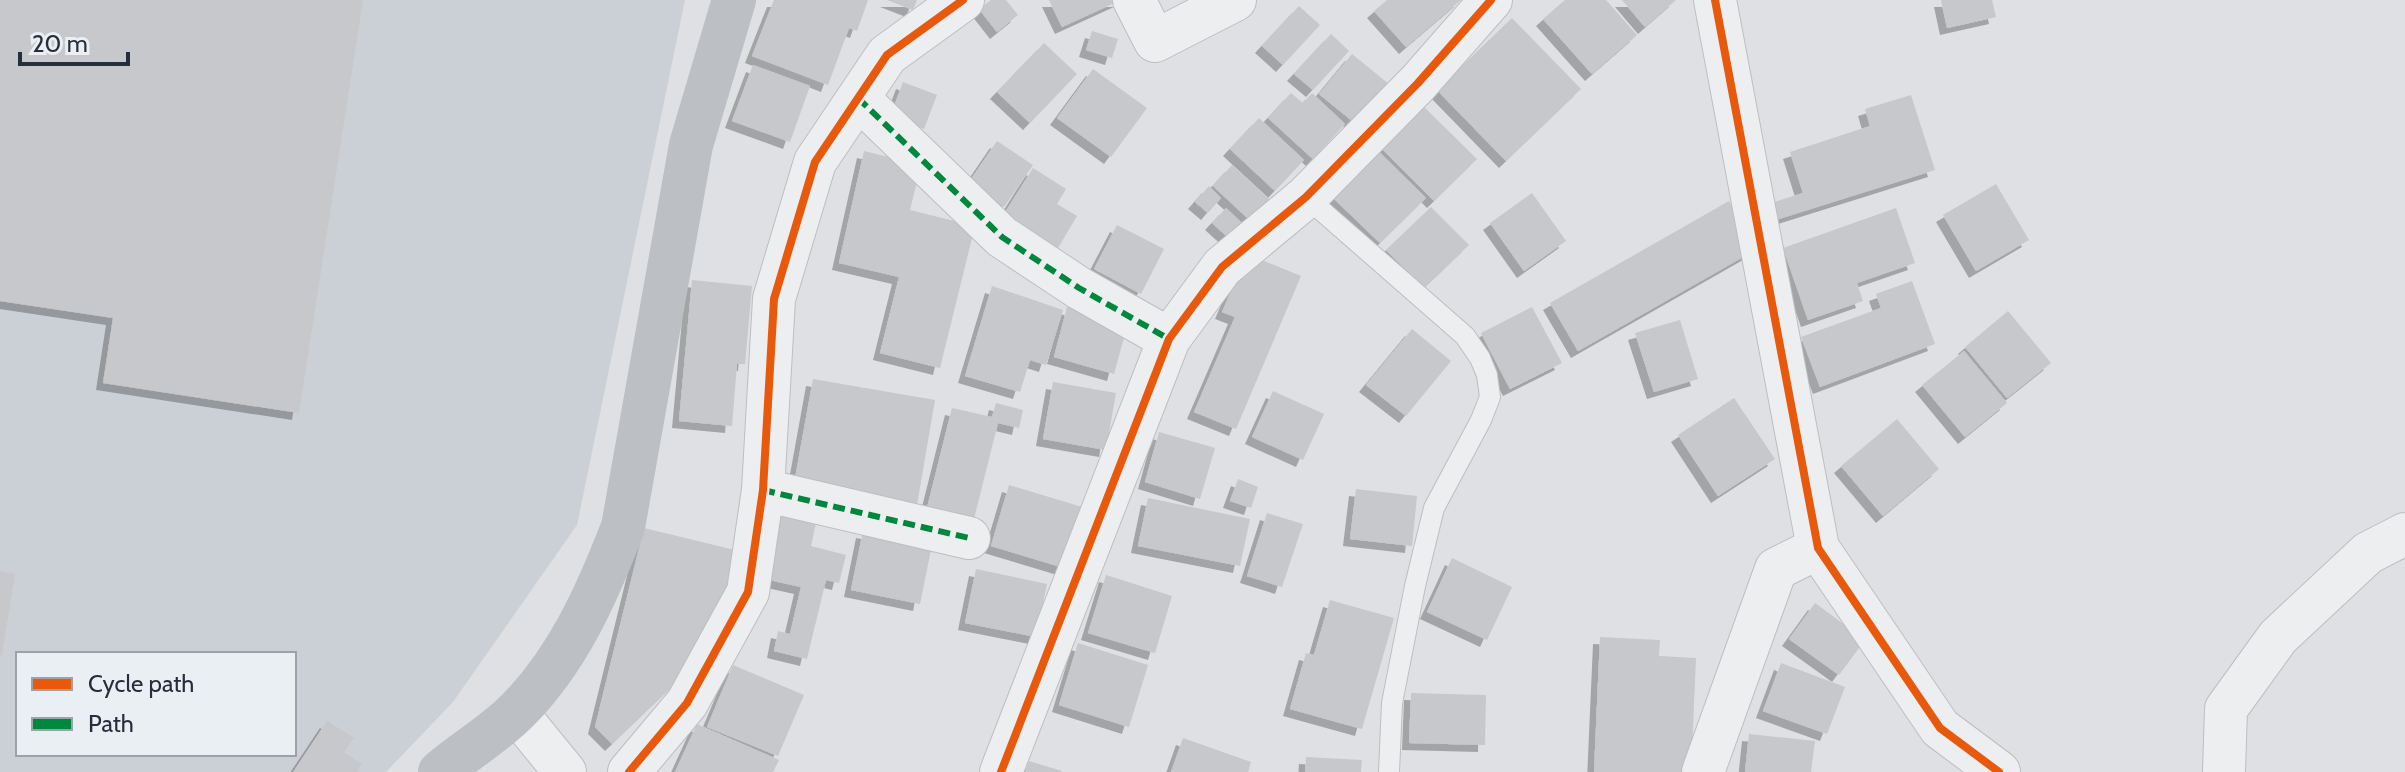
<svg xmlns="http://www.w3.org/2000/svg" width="2405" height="772" viewBox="0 0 2405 772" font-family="Cabin,sans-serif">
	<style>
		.built { fill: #cbd0d7; fill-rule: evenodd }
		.building { fill: #c6c8cb; filter: url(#shadow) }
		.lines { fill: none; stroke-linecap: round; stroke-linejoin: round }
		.lane-casing { stroke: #bcbec1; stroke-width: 22 }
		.street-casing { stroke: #bcbec1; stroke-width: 44 }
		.lane { stroke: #edeef0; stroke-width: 20 }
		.street { stroke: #edeef0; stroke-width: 42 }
		.secondary { stroke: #bcbfc3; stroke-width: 44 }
		.quiet { stroke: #00873e; stroke-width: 6; stroke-dasharray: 12 6; stroke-linecap: butt }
		.cycleway-casing { stroke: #eaeff4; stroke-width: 13 }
		.cycleway { stroke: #e8590c; stroke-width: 8 }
	</style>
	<defs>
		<filter id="shadow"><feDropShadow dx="-7" dy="7" stdDeviation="0" flood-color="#0004"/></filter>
	</defs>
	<rect width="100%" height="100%" fill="#dee0e3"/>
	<!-- built -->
	<path class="built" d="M0,0H685L577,525L453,702L386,772H0ZM18,654H294V754H18Z"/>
	<!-- building -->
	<path class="building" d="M0,0H363L299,413L103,383L113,318L0,301Z
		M774,0H868L857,31L849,28L828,85L752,56Z
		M887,0H917L913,10Z
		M991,0H1006L1018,15L997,32L979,9Z
		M1049,0H1121L1062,27Z
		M1387,0H1461L1406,47L1374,11Z
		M1565,0H1606L1637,35L1592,74L1543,19Z
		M1622,0H1676L1645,27Z
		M1941,0H1992L1996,17L1947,28Z
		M1299,6L1320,25L1283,65L1262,46Z
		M1512,18L1581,89L1506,161L1437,90Z
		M1092,31L1118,39L1112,58L1086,50Z
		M1331,34L1349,51L1313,90L1294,74Z
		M1044,43L1077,74L1030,123L997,92Z
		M1352,54L1395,89L1362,129L1319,94Z
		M753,65L810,86L790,142L732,121Z
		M1093,69L1147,108L1111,157L1057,118Z
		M903,82L937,95L924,129L890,117Z
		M1291,93L1303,103L1312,93L1345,124L1313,159L1268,118Z
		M1911,95L1935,170L1776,220L1771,203L1803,193L1790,152L1870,126L1865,109Z
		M1421,104L1477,159L1434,201L1379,146Z
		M1259,118L1304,160L1275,191L1230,149Z
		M997,141L1033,165L1004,207L969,182Z
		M1374,147L1426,198L1380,243L1328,193Z
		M864,151L921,165L910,210L975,226L940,368L880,353L899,277L839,263Z
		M1232,165L1278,207L1258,228L1213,186Z
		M1033,168L1066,189L1057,204L1077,216L1058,248L1004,214Z
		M1996,184L2029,240L1976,271L1943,215Z
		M1209,186L1221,198L1208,213L1195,202Z
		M1532,193L1566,241L1524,271L1490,223Z
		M1729,201L1757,249L1578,351L1550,303Z
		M1431,207L1469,245L1424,288L1386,250Z
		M1226,208L1246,227L1233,242L1212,223Z
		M1896,208L1915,263L1857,283L1863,301L1808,320L1783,248Z
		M1117,225L1164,249L1141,294L1094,269Z
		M1247,254L1301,276L1236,429L1194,412L1235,317L1222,312Z
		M692,280L752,286L745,364H737L732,426L679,421Z
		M1912,281L1935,344L1820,387L1801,337L1881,308L1876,294Z
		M992,286L1063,310L1046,365L1030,360L1020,392L965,376Z
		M1067,307L1128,323L1114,374L1054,357Z
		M1532,307L1562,363L1510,389L1481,333Z
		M2008,311L2051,363L2007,398L1965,347Z
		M1680,320L1698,379L1654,392L1635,333Z
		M1412,329L1451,361L1406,416L1366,385Z
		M1964,351L2007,403L1965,437L1922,385Z
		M813,379L935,400L917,505L794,484Z
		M1053,382L1116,393L1106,450L1043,439Z
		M1273,391L1324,414L1303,460L1252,437Z
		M1734,398L1775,459L1718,496L1678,435Z
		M996,403L1023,410L1019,428L998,423L971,531L924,520L952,408L992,417Z
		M1897,419L1939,469L1883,516L1841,466Z
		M1159,432L1215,448L1200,499L1145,482Z
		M1238,479L1258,487L1251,508L1230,501Z
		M1009,485L1092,510L1074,571L991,546Z
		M1356,489L1417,496L1412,546L1350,539Z
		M1148,498L1250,519L1240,566L1138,546Z
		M782,506L818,514L811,546L846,555L839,583L826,580L807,659L774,651L778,631L790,634L801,587L765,579Z
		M1267,513L1303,524L1282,587L1247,576Z
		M644,528L743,552L708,652L612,744L595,727Z
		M863,531L932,545L920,604L851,590Z
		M1452,558L1512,587L1487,640L1427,612Z
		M976,569L1047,584L1036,637L965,623Z
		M0,571L15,574L2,655H0Z
		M1106,575L1172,596L1155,653L1088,633Z
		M1330,600L1394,618L1362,729L1290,709L1306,653L1314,655Z
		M1815,603L1865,640L1839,675L1789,639Z
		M1600,637L1660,640L1659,656L1696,658L1691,772H1594Z
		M1078,643L1148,665L1129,727L1059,705Z
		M1781,663L1845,687L1827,734L1763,711Z
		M733,665L804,695L778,756L707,727Z
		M1411,693L1486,695L1485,745L1409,743Z
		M327,721L354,738L344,752L362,764L357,772H293Z
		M697,724L779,760L773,772H675Z
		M1749,734L1815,741L1811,772H1745Z
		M1183,738L1251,762L1248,772H1171Z
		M1306,757L1362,760L1361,772H1305Z
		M1029,761L1062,771L1061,772H1025Z"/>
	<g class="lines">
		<defs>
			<path id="lane" d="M1306,197L1465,336L1480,358L1487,375L1490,397L1481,420L1434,508L1415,586L1392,703L1389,772"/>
			<path id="street" d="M1134,0L1155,41L1235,0
				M1715,0L1818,548L1940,728L1999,772
				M858,98L1002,237L1079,288L1169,339
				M763,490L969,538
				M516,712L565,772
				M629,772L687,703L748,592L763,490L774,299L815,162L887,55L963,0
				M1001,772L1169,339L1222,267L1306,197L1418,83L1491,0
				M1703,772L1776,569L1818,548
				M2224,772L2226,709L2278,637L2368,553L2405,534"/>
		</defs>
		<!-- lane casing -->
		<use href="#lane" class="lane-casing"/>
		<!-- street casing -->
		<use href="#street" class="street-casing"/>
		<!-- lane -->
		<use href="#lane" class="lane"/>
		<!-- street -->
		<use href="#street" class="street"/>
		<!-- secondary -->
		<path class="secondary" d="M440,772C465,751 494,734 517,711C568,660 597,594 623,527L691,145L734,0"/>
		<!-- quiet -->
		<path class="quiet" d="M858,98L1002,237L1079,288L1169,339
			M763,490L969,538"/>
		<defs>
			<path id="cycleway" d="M1715,0L1818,548L1940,728L1999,772
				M629,772L687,703L748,592L763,490L774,299L815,162L887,55L963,0
				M1001,772L1169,339L1222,267L1306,197L1418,83L1491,0"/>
		</defs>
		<!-- cycleway casing -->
		<use href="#cycleway" class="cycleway-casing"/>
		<!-- cycleway -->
		<use href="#cycleway" class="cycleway"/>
	</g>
	<!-- legend -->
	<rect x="16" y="652" width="280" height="104" fill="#eaeff4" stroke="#9ba2aa" stroke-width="2"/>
	<rect x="32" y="678" width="40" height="12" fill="#e8590c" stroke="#9ba2aa" stroke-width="2"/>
	<text x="88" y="692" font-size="24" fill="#252e3c">Cycle path</text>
	<rect x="32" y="718" width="40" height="12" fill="#00873e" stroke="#9ba2aa" stroke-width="2"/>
	<text x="88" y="732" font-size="24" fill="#252e3c">Path</text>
	<!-- scale -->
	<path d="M20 52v12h108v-12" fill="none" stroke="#252e3c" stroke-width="4"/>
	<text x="32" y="52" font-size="24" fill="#252e3c" stroke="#eaeff4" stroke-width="6" paint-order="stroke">20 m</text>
</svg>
